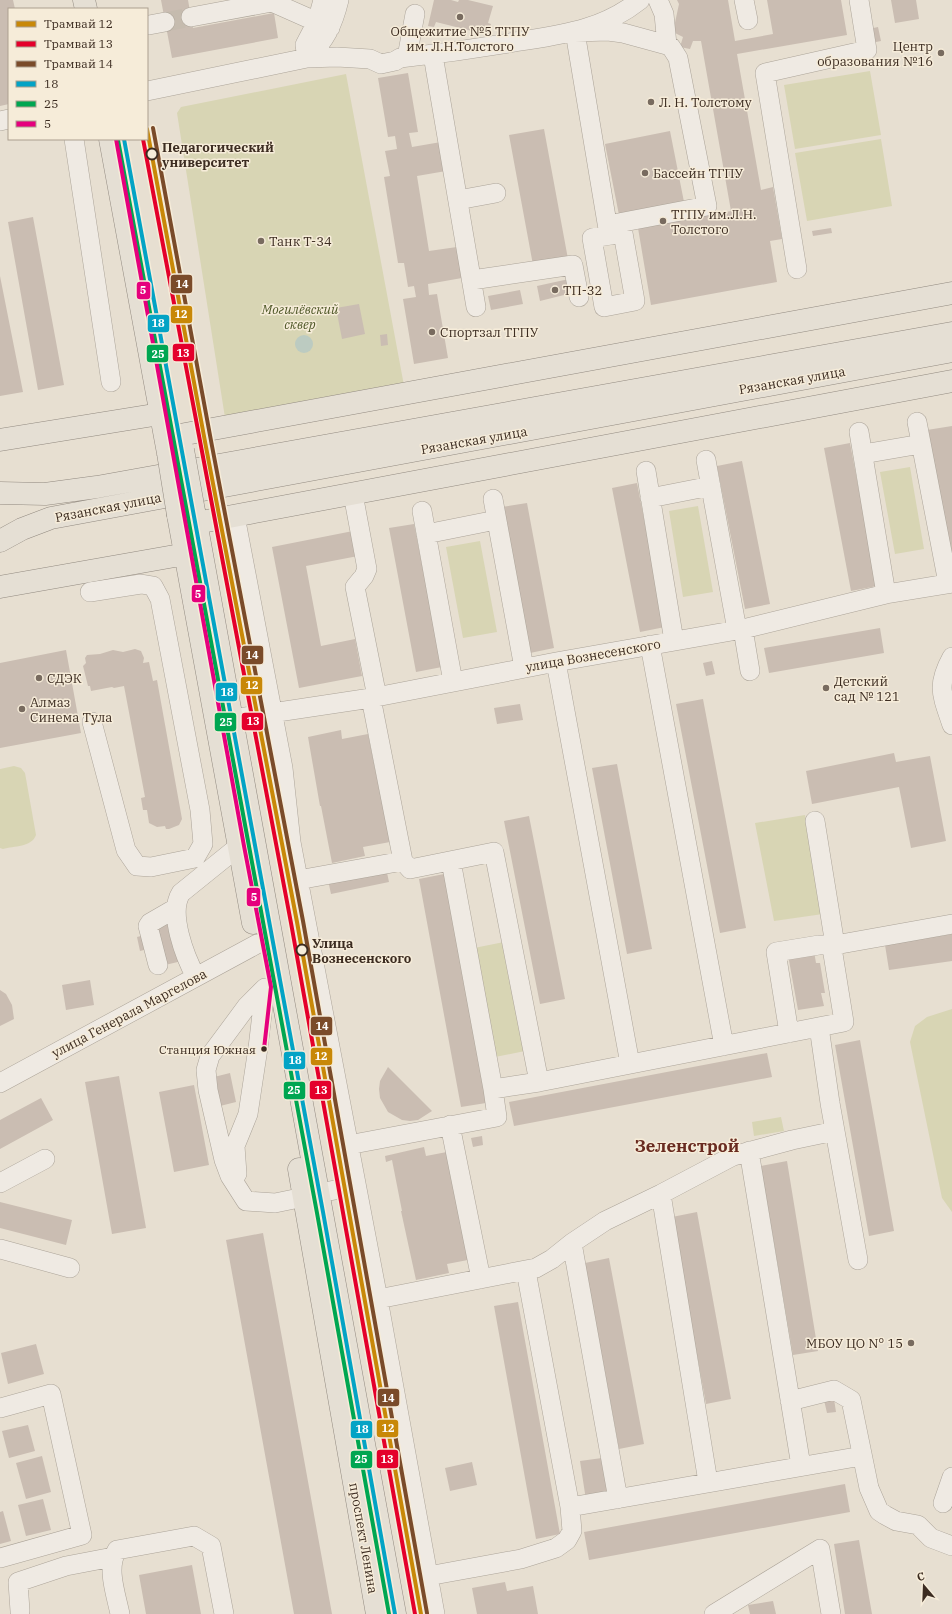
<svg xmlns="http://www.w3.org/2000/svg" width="952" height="1614" viewBox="0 0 952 1614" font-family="'IBM Plex Serif',serif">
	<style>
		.green { fill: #d8d5b4 }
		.water { fill: #bccbc1 }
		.building { fill: #cabdb2 }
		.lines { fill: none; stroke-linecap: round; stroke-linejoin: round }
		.minor-tunnel { stroke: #c5bbae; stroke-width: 19; stroke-dasharray: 19 10; stroke-linecap: butt }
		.minor-casing { stroke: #aca499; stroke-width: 20 }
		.major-casing { stroke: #928a80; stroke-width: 23 }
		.minor { stroke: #efeae3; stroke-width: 19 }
		.major { stroke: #e5dfd4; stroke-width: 22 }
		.major-bridge-casing { stroke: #928a80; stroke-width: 23; stroke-linecap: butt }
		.major-bridge { stroke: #e5dfd4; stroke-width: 22 }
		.bus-1-casing { stroke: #f6ecd9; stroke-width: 7 }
		.bus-2-casing { stroke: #f6ecd9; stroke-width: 7 }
		.bus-3-casing { stroke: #f6ecd9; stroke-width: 7 }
		.bus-1 { stroke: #03a3c5; stroke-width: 4 }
		.bus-2 { stroke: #00a651; stroke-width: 4 }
		.bus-3 { stroke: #e5007d; stroke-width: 4 }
		.tram-1-casing { stroke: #f6ecd9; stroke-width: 7 }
		.tram-2-casing { stroke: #f6ecd9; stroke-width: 7 }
		.tram-3-casing { stroke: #f6ecd9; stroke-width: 7 }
		.tram-1 { stroke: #c88808; stroke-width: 4 }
		.tram-2 { stroke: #e4002b; stroke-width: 4 }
		.tram-3 { stroke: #7a4b2a; stroke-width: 4 }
		.poi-dot { fill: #786b5f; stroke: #f6ecd9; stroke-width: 1.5 }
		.stop-dot { fill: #f6ecd9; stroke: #3c2c21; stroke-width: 2 }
		.bus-dot { fill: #3c2c21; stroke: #f6ecd9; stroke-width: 1.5 }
		.labels { text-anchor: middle; stroke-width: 3; stroke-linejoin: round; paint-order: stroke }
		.bus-label { font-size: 12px; fill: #3c2c21; stroke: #f6ecd9; text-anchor: end }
		.poi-label { font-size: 13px; fill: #3c2c21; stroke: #f6ecd9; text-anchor: start }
		.stop-label { font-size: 13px; font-weight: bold; fill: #3c2c21; stroke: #f6ecd9; text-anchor: start }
		.park-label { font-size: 13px; font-style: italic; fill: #4f5828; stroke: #f6ecd9 }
		.street-label { font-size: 13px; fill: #3c2c21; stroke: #f6ecd9 }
		.district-label { font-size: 17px; font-weight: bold; fill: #692b20; stroke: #f6ecd9 }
		.line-badge { stroke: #f6ecd9; stroke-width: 1.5 }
		.badge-label { font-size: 11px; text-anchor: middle; font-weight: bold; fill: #fff }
	</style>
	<rect width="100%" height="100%" fill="#e7dfd1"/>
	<!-- green -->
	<path class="green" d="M870,71L881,135L795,149L784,85Z
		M346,74L405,391L226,424L177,113L181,107Z
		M881,139L892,206L807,221L795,153Z
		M910,467L924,549L895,554L880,472Z
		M698,506L713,592L683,597L669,511Z
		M480,541L497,632L463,638L446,547Z
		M14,766L21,768L25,773L36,835C32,847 14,846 3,849L0,848V769Z
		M805,815L823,914L774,921L755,823Z
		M504,942L525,1051L495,1057L474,948Z
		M952,1009V1212L942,1198L910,1042L915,1026L927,1017Z
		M781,1117L784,1131L754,1136L752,1122Z"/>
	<!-- water -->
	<path class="water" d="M295 344a9 9 0 1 1 18 0a9 9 0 1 1-18 0Z"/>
	<!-- building -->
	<path class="building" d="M0,0H13L15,9H9V104L0,106Z
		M161,0H188L193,28L274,13L278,38L172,58Z
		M434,0H451L458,2L459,0H468L493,6L488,23L491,24L488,35L436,22L434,27L428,26Z
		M677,0H728L735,41L773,34L767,0H841L847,35L737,54L761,190L773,187L782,239L770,241L777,282L651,305L638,228L731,211L701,41H693L690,49L680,47L683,37L673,32L679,4Z
		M891,0H916L919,19L895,23Z
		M878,27L881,41L871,43L869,29Z
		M408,73L418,132L409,133L412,147L441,142L446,171L417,176L429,251L457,247L462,278L428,284L429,295L437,294L448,358L414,364L403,299L416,297L414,286L408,287L404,263H398L384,177L390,176L385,151L397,149L395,136L388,137L378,78Z
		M544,129L568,259L533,265L509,135Z
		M670,131L684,202L619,215L605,144Z
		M33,217L64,385L38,390L8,222Z
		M831,228L832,233L813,236L812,231Z
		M0,276L23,392L0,396Z
		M569,279L572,293L540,301L537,286Z
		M520,290L523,304L491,310L488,296Z
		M359,304L365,334L342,339L336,308Z
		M387,334L388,345L381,346L380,335Z
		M952,426V557L927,430Z
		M850,443L877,586L851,591L824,448Z
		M742,461L770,604L745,609L717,466Z
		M637,483L665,627L640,632L612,488Z
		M527,503L554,648L530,653L502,507Z
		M414,524L442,667L416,672L389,528Z
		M353,531L358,556L306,566L321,646L355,639L362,676L299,688L272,547Z
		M880,628L884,653L769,673L764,648Z
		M135,649L141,651L144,658L143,663L149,662L153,681L157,680L182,819L179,825L169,829H166L165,826L157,827L149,823L147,810H143L141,798L145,797L124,686L114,688L112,687L91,691L90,686H88L83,666L86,663L85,658L87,655L100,654L113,650L123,652Z
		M66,650L81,733L0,748V663Z
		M712,661L715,674L706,676L703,663Z
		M703,699L746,928L720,933L676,704Z
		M520,704L523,720L497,724L494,708Z
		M341,730L342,739L368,734L390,842L363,847L365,856L332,863L321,806H320L308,737Z
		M894,753L896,762L930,756L946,841L911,848L899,787L812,804L806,771Z
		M617,764L652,949L627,954L592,768Z
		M529,816L565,999L540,1004L504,821Z
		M386,868L389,882L331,894L328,880Z
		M444,874L486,1103L461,1107L419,879Z
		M169,909L182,961L165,965L160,946L140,951L137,937L157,932Z
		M952,934V961L889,970L885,945Z
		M814,951L816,963H820L825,993H821L824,1006L798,1010L788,955Z
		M90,980L94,1005L66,1010L62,985Z
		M0,990L6,994L12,1005L14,1019L0,1026Z
		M860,1040L894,1231L869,1236L835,1045Z
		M767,1053L772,1077L514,1126L509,1102Z
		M388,1067L432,1111L418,1120L410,1121L402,1120L388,1112L380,1098L379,1089L380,1081Z
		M230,1073L236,1102L220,1106L214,1077Z
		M119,1076L146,1228L112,1234L85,1082Z
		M194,1085L209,1165L174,1172L159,1092Z
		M41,1098L53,1120L0,1149V1120Z
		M482,1136L483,1145L473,1147L471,1138Z
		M424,1147L426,1156L452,1151L473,1259L447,1264L449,1273L416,1280L401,1211H402L392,1160L386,1162L385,1156Z
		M787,1161L818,1351L793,1355L761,1166Z
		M0,1202L72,1220L66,1245L0,1228Z
		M697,1212L731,1399L706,1404L672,1217Z
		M263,1233L332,1614H294L226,1240Z
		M609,1258L644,1444L619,1449L585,1263Z
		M518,1302L560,1534L536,1539L494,1306Z
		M36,1344L44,1374L8,1384L1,1353Z
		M834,1399L836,1412L827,1413L824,1400Z
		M28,1425L35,1451L9,1458L2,1431Z
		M42,1456L51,1492L26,1499L16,1463Z
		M602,1458L608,1496L586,1500L580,1461Z
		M472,1462L477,1485L450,1491L445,1468Z
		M845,1484L850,1512L589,1560L584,1532Z
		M43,1499L51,1530L26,1536L18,1505Z
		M3,1511L11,1541L0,1544V1512Z
		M859,1540L872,1614H845L834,1544Z
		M192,1565L201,1614H146L139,1575Z
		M505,1582L507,1591L533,1586L538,1614H477L472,1588Z
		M773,1601L776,1614H750L748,1605Z"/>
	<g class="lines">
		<!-- minor-tunnel -->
		<path class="minor-tunnel" d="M165,22L191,17"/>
		<defs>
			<path id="minor" d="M744,0L748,20
				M191,17L272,2L317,22L318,27L321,30L330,28
				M149,25L165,22
				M433,55L476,307
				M407,57L415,14
				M307,58C325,41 333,25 339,0
				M307,58L305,45L317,22L323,0
				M147,91L307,58L337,57L370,59L381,64L395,61L400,58C437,54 473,49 509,43C557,35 600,32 640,0
				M0,121L9,119
				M74,139L111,382
				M458,200L496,193
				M608,225L707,206L678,58L671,47L667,45
				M623,233L635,301L604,307L592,238Z
				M609,235L575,32L608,31L623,33L667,45L664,14L658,0
				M797,269L765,73L867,50L859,0
				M472,280L573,265L579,297
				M917,422L948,583
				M859,432L886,594
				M863,454L921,444
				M706,460L737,630
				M646,471L674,641
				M353,494L367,569L364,576L355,587L377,697
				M650,498L711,486
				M493,499L524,668
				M422,511L453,682
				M235,516L283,768L291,842L378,1299L435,1614
				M426,534L496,520
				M90,592L141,584L153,586L160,599L200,810L203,844L195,858L151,867L137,866L126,850L92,722
				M743,629L750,671
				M650,645L724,1046
				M952,657C936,686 942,695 952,725
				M556,662L630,1064
				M371,698L403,861
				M232,719L371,698L556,662L743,629L886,594L952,583
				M298,880L403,861L410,869L494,852L539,1082
				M158,965L148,926L150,923L176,908
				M196,977C185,957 168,913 181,893L238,847
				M265,988L247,1006L210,1056L206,1070L208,1090L224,1160L230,1176L246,1201L275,1203L304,1197
				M819,1027L830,1103L858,1260
				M789,1033L776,952L819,945H835L815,821
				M0,1083L257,944
				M493,1089L539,1082L844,1022L833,954L835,945L952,924
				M450,1125L481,1279
				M348,1145L497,1117L493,1089L451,861
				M749,1151L801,1466
				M237,1174L235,1146L248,1114L258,1048L265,988
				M0,1183L45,1159
				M319,1193L356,1186
				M661,1194L708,1482
				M572,1243L618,1499
				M0,1249L70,1268
				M378,1299L536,1268L552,1259L572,1243L605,1221L661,1194L733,1156L792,1140L835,1131
				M790,1401L834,1390L851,1400L869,1488L879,1511L885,1515L896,1521L918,1525L931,1538L952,1546
				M0,1408L51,1394L82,1535L0,1558
				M943,1503L952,1477
				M570,1507L862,1456
				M428,1576L521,1559L556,1548L567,1540L572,1531L570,1507L526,1271
				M20,1611L18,1582L66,1566L113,1557
				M120,1614C116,1594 106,1568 117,1550L194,1536L211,1546L224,1614
				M714,1614L820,1549L831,1614"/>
			<path id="major" d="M84,0L86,9
				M110,139L168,453
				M180,435L952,293
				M0,440L160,414
				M0,493L45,494L97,487L952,333
				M194,511L395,1614
				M178,515L253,923
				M196,523L952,381
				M0,541L22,529L51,518L952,351
				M0,587L186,554
				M299,1169L377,1614"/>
		</defs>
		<!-- minor casing -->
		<use href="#minor" class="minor-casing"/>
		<!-- major casing -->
		<use href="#major" class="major-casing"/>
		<!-- minor -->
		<use href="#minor" class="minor"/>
		<!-- major -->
		<use href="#major" class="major"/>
		<defs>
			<path id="major-bridge" d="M183,450L194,511
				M168,453L178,515"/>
		</defs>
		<!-- major-bridge casing -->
		<use href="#major-bridge" class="major-bridge-casing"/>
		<!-- major-bridge -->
		<use href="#major-bridge" class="major-bridge"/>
		<defs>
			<path id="bus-1" d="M124,139L323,1212L395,1614"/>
			<path id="bus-2" d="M118,140L317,1213L389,1614"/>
			<path id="bus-3" d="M116,139L244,846L271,987L264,1049"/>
		</defs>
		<!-- bus-1 casing -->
		<use href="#bus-1" class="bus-1-casing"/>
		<!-- bus-2 casing -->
		<use href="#bus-2" class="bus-2-casing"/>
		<!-- bus-3 casing -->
		<use href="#bus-3" class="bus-3-casing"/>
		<!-- bus-1 -->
		<use href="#bus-1" class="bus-1"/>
		<!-- bus-2 -->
		<use href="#bus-2" class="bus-2"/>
		<!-- bus-3 -->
		<use href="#bus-3" class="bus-3"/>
		<defs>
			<path id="tram-1" d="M147,129L206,447L297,922L421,1614"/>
			<path id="tram-2" d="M143,139L291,923L415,1614"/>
			<path id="tram-3" d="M153,128L212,446L303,921L427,1613"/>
		</defs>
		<!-- tram-1 casing -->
		<use href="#tram-1" class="tram-1-casing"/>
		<!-- tram-2 casing -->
		<use href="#tram-2" class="tram-2-casing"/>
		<!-- tram-3 casing -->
		<use href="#tram-3" class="tram-3-casing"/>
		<!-- tram-1 -->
		<use href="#tram-1" class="tram-1"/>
		<!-- tram-2 -->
		<use href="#tram-2" class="tram-2"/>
		<!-- tram-3 -->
		<use href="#tram-3" class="tram-3"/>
	</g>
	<!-- markers -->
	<g class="poi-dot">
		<circle cx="460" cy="17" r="4"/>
		<circle cx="941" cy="53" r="4"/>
		<circle cx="651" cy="102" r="4"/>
		<circle cx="645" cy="173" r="4"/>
		<circle cx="663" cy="221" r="4"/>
		<circle cx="261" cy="241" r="4"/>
		<circle cx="555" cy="290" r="4"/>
		<circle cx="432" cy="332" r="4"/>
		<circle cx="39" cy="678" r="4"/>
		<circle cx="826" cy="688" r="4"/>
		<circle cx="22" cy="709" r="4"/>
		<circle cx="911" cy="1343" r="4"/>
	</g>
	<g class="stop-dot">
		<circle cx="152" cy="154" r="5.5"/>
		<circle cx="302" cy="950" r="5.5"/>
	</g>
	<circle class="bus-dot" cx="264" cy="1049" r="3.5"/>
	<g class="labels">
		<!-- bus labels -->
		<g class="bus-label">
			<text x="256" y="1054">Станция Южная</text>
		</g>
		<!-- poi labels -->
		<g class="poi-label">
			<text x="460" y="36" text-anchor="middle">Общежитие №5 ТГПУ<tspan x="460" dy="15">им. Л.Н.Толстого</tspan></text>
			<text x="933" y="51" text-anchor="end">Центр<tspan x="933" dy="15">образования №16</tspan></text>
			<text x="659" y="107">Л. Н. Толстому</text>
			<text x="653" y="178">Бассейн ТГПУ</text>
			<text x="671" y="219">ТГПУ им.Л.Н.<tspan x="671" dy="15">Толстого</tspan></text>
			<text x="269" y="246">Танк Т-34</text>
			<text x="563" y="295">ТП-32</text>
			<text x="440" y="337">Спортзал ТГПУ</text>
			<text x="47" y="683">СДЭК</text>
			<text x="834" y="686">Детский<tspan x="834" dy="15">сад № 121</tspan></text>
			<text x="30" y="707">Алмаз<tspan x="30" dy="15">Синема Тула</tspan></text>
			<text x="903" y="1348" text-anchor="end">МБОУ ЦО N° 15</text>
		</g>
		<!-- stop labels -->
		<g class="stop-label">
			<text x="162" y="152">Педагогический<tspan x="162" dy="15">университет</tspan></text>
			<text x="312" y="948">Улица<tspan x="312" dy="15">Вознесенского</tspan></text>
		</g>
		<!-- park labels -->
		<g class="park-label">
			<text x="300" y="314">Могилёвский<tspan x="300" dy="15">сквер</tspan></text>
		</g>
		<!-- street labels -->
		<g class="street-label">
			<text transform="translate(792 380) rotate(-10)" y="5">Рязанская улица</text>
			<text transform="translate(474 440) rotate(-10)" y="5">Рязанская улица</text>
			<text transform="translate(108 507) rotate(-11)" y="5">Рязанская улица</text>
			<text transform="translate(593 655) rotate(-10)" y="5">улица Вознесенского</text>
			<text transform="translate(129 1013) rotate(-28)" y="5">улица Генерала Маргелова</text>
			<text transform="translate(364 1538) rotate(80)" y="5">проспект Ленина</text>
		</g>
		<!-- district labels -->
		<g class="district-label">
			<text x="687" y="1152">Зеленстрой</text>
		</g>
	</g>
	<g class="line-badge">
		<rect x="170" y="274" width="23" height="20" rx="4" fill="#7a4b2a"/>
		<rect x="136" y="281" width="15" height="19" rx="4" fill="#e5007d"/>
		<rect x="170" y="305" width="23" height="19" rx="4" fill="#c88808"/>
		<rect x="147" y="314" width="23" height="19" rx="4" fill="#03a3c5"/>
		<rect x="172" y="343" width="23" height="19" rx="4" fill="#e4002b"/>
		<rect x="146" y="344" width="23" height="19" rx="4" fill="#00a651"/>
		<rect x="191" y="584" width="15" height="19" rx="4" fill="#e5007d"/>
		<rect x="241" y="645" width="23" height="20" rx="4" fill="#7a4b2a"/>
		<rect x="240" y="676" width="23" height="19" rx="4" fill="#c88808"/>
		<rect x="215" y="682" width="23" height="20" rx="4" fill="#03a3c5"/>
		<rect x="241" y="712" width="23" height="19" rx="4" fill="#e4002b"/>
		<rect x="214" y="712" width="23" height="20" rx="4" fill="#00a651"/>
		<rect x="246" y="887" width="15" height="20" rx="4" fill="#e5007d"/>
		<rect x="310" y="1016" width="23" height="20" rx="4" fill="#7a4b2a"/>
		<rect x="310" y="1047" width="23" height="19" rx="4" fill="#c88808"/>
		<rect x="283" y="1051" width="23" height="19" rx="4" fill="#03a3c5"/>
		<rect x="309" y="1080" width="23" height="20" rx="4" fill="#e4002b"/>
		<rect x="283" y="1081" width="23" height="19" rx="4" fill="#00a651"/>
		<rect x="377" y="1388" width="23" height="19" rx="4" fill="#7a4b2a"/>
		<rect x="376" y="1419" width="23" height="19" rx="4" fill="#c88808"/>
		<rect x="350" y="1420" width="23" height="19" rx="4" fill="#03a3c5"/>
		<rect x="376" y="1449" width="23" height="20" rx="4" fill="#e4002b"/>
		<rect x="350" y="1450" width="23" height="19" rx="4" fill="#00a651"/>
	</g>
	<g class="badge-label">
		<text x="182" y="288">14</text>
		<text x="143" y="294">5</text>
		<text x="181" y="318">12</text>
		<text x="158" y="327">18</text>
		<text x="183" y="357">13</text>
		<text x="158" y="358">25</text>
		<text x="198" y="598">5</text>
		<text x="252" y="659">14</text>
		<text x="252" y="689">12</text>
		<text x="227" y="696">18</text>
		<text x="253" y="725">13</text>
		<text x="226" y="726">25</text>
		<text x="254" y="901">5</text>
		<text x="322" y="1030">14</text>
		<text x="321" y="1060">12</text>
		<text x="295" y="1064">18</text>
		<text x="321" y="1094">13</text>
		<text x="294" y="1094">25</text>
		<text x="388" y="1402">14</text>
		<text x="388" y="1432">12</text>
		<text x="362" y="1433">18</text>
		<text x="387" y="1463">13</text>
		<text x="361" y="1463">25</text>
	</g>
	<!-- legend -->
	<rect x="8" y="8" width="140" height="132" fill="#f6ecd9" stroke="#ac9f8f"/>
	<rect x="16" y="21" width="20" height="6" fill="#c88808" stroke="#ac9f8f"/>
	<text x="44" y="28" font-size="12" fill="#3c2c21">Трамвай 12</text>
	<rect x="16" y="41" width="20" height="6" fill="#e4002b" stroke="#ac9f8f"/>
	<text x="44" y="48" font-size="12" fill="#3c2c21">Трамвай 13</text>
	<rect x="16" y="61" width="20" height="6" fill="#7a4b2a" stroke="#ac9f8f"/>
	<text x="44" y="68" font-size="12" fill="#3c2c21">Трамвай 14</text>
	<rect x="16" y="81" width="20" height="6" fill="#03a3c5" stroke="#ac9f8f"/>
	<text x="44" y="88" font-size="12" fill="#3c2c21">18</text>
	<rect x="16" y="101" width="20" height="6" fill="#00a651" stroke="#ac9f8f"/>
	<text x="44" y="108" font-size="12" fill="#3c2c21">25</text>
	<rect x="16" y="121" width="20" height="6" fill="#e5007d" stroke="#ac9f8f"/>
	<text x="44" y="128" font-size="12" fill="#3c2c21">5</text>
	<!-- north arrow -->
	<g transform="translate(924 1586) rotate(341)" stroke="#f6ecd9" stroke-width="3" paint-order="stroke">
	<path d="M0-3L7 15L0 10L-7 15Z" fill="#3c2c21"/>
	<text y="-6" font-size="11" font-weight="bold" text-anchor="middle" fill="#3c2c21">С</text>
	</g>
</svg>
